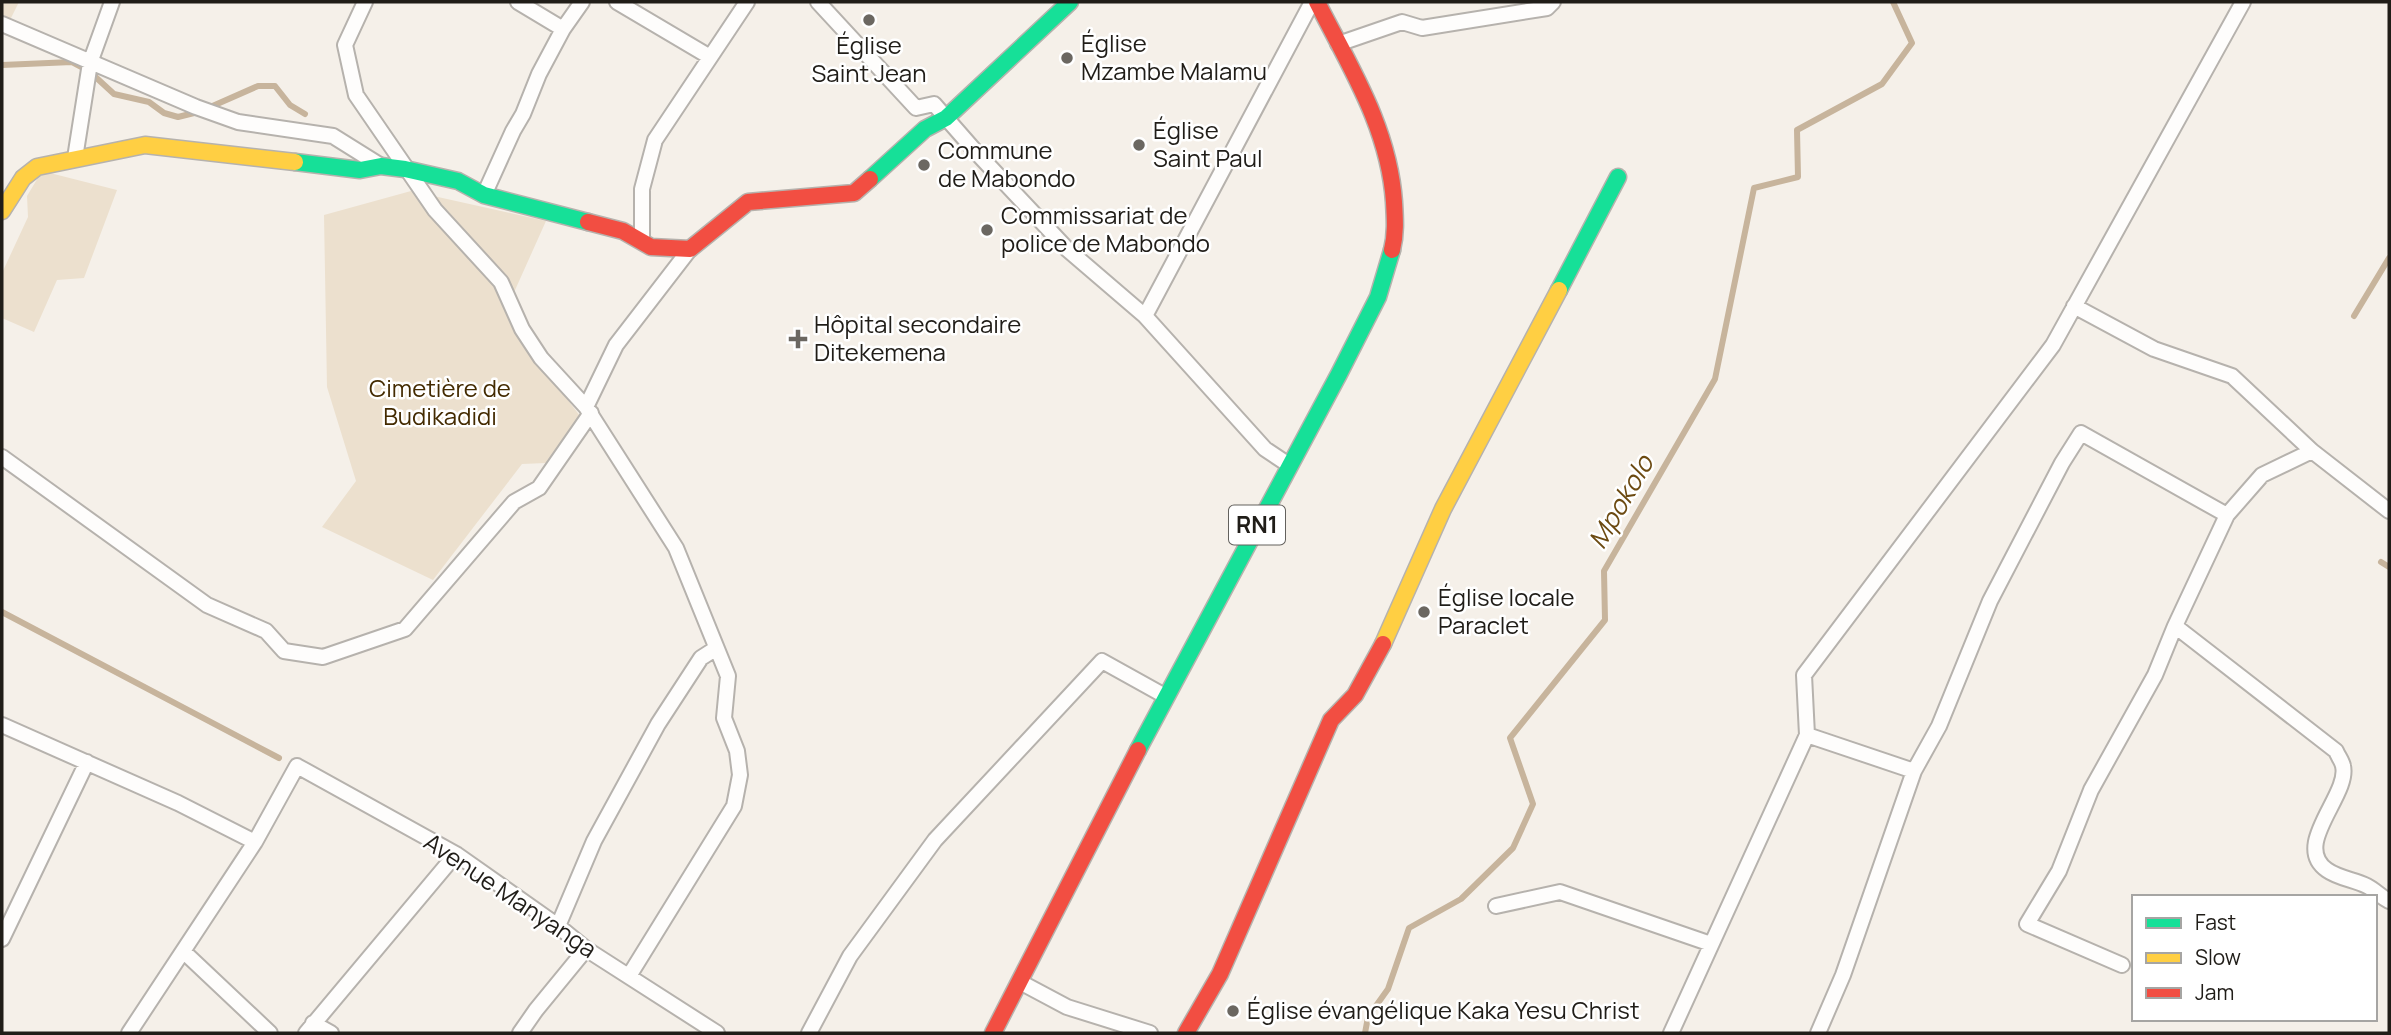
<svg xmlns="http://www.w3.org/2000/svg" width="2391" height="1035" viewBox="0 0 2391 1035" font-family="Manrope,sans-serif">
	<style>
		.green { fill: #ece0ce }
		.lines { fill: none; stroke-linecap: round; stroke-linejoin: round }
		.stream { stroke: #c7b49c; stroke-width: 6 }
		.street-casing { stroke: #b6b2ad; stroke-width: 18 }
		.fast-casing { stroke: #b6b2ad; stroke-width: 19 }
		.slow-casing { stroke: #b6b2ad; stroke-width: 19 }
		.jam-casing { stroke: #b6b2ad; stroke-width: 19 }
		.street { stroke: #fefdfc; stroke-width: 14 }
		.fast { stroke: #16e098; stroke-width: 16 }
		.slow { stroke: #ffcf43; stroke-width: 16 }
		.jam { stroke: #f24e42; stroke-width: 16 }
		.poi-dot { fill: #6b6761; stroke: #fff; stroke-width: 2.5 }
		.labels { text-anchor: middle; stroke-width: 5; stroke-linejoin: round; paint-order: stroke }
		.shield { fill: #fff; stroke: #63615d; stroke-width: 2 }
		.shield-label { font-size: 23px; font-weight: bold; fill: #201d18 }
		.poi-label { font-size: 24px; fill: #201d18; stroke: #fff; text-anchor: start }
		.park-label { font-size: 24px; fill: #432a00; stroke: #fff }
		.street-label { font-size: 24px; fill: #201d18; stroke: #fff }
		.water-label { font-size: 26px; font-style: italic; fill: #6c4a11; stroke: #fff }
	</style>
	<rect width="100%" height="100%" fill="#f5f0e9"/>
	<!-- green -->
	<path class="green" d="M2,2H19L9,22L2,18Z
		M42,171L117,190L84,278L57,280L34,332L2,318V273L28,217L27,196Z
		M411,191L546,221L507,308L520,337L580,416L546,463L522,464L433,580L322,527L356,481L327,387L324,215Z"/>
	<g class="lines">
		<!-- stream -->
		<path class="stream" d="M2,65L72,62L89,71L114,94L149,102L164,113L178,117L198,112
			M208,108L258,86H275L290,105L305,114
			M2354,316L2389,258
			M2381,562L2389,567
			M2,612L279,758
			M1365,1033L1368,1017L1388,989L1409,928L1461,899L1513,848L1533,804L1510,738L1605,620L1604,571L1715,379L1754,188L1798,177L1797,130L1882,84L1912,43L1893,2"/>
		<defs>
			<path id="street" d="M365,2L345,45L356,95L435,210L501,282L522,329L541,358L586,407
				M518,2L563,29
				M617,2L710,57
				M818,2L916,108L934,104L976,152L1068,250L1145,316L1265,449L1289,465
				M2,24L196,107L238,122L333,136L381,166
				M1338,44L1402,22L1422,28L1547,8L1553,2
				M75,158L90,63L112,2
				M484,195L513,131L523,114L539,74L563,29L582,2
				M642,241V189L655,140L747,2
				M2074,306L2154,349L2232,376L2312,451L2389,511
				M1145,316L1312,2
				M2,457L207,605L266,631L284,651L323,657L405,629L514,502L539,488L591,413
				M2175,626L2336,751C2338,756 2342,761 2343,766C2350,795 2291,845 2327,870C2338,878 2355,880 2367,886C2375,890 2381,897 2389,901
				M2,725L178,803L255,842
				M1807,735L1804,675L2053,345L2243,2
				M1496,906L1560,892L1711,944
				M558,926L594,841L658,724L701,658L715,649
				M2,939L87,762
				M183,951L270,1033
				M2122,965L2027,924L2059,871L2091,790L2155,675L2175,626L2227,515
				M629,976L734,806L740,775L737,751L724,718L728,676L676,548L586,407L616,345L690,249
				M1020,982L1067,1007L1150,1033
				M313,1023L331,1033
				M129,1033L255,842L297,766L456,854L558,926L586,949L717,1033
				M306,1033L456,854
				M520,1033L536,1010L586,949
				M809,1033L850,956L935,840L1102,661L1165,696
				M1671,1033L1807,735L1914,771
				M1818,1033L1843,975L1914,771L1939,726L1990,601L2062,463L2081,433L2227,515L2262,475L2312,451"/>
			<path id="fast" d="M295,162L360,170L381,166L405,169L458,181L484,195L588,222
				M870,179L925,129L946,118L1070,2
				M1559,290L1618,177
				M1138,750L1339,374L1378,297L1392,250"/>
			<path id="slow" d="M2,211L23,178L37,167L145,145L295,162
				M1383,644L1443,509L1559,290"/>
			<path id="jam" d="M1317,2C1350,67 1389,128 1394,202C1395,219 1396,234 1392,250
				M588,222L623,231L651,247L690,249L748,202L854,193L870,179
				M993,1033L1138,750
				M1186,1033L1220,974L1331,720L1355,695L1383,644"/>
		</defs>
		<!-- street casing -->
		<use href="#street" class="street-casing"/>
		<!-- fast casing -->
		<use href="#fast" class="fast-casing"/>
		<!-- slow casing -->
		<use href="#slow" class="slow-casing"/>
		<!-- jam casing -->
		<use href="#jam" class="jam-casing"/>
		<!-- street -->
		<use href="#street" class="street"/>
		<!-- fast -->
		<use href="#fast" class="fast"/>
		<!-- slow -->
		<use href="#slow" class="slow"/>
		<!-- jam -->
		<use href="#jam" class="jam"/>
	</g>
	<!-- markers -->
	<g class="poi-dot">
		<circle cx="869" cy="20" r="7"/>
		<circle cx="1067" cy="58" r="7"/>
		<circle cx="1139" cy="145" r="7"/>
		<circle cx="924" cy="165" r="7"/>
		<circle cx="987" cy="230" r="7"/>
		<path d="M794.5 328.5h7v7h7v7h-7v7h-7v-7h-7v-7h7z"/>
		<circle cx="1424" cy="612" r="7"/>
		<circle cx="1233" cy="1011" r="7"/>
	</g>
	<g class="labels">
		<!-- shield labels -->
		<rect class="shield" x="1229" y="505.5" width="56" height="39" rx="5"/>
		<g class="shield-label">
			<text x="1257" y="533">RN1</text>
		</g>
		<!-- poi labels -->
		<g class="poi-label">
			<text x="1081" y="52">Église<tspan x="1081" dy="28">Mzambe Malamu</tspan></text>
			<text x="869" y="54" text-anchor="middle">Église<tspan x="869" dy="28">Saint Jean</tspan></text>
			<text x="1153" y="139">Église<tspan x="1153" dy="28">Saint Paul</tspan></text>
			<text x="938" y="159">Commune<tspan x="938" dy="28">de Mabondo</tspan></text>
			<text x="1001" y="224">Commissariat de<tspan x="1001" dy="28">police de Mabondo</tspan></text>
			<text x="814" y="333">Hôpital secondaire<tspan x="814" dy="28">Ditekemena</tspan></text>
			<text x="1438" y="606">Église locale<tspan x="1438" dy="28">Paraclet</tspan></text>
			<text x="1247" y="1019">Église évangélique Kaka Yesu Christ</text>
		</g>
		<!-- park labels -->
		<g class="park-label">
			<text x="440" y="397">Cimetière de<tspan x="440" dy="28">Budikadidi</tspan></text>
		</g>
		<!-- street labels -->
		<g class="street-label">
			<text transform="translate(510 896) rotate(34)" y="8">Avenue Manyanga</text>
		</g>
		<!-- water labels -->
		<g class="water-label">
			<text transform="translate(1621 502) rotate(-60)" y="9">Mpokolo</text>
		</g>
	</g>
	<!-- border -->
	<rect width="2391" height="1035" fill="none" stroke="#201d18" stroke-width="7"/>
	<!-- legend -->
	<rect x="2132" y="895" width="245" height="126" fill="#ffffff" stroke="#a6a5a3" stroke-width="2"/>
	<rect x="2146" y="918" width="35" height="10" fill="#16e098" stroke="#a6a5a3" stroke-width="2"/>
	<text x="2195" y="930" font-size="21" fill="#201d18">Fast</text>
	<rect x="2146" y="953" width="35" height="10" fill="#ffcf43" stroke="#a6a5a3" stroke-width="2"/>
	<text x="2195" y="965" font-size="21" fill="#201d18">Slow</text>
	<rect x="2146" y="988" width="35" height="10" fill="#f24e42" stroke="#a6a5a3" stroke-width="2"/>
	<text x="2195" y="1000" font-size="21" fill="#201d18">Jam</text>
</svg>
